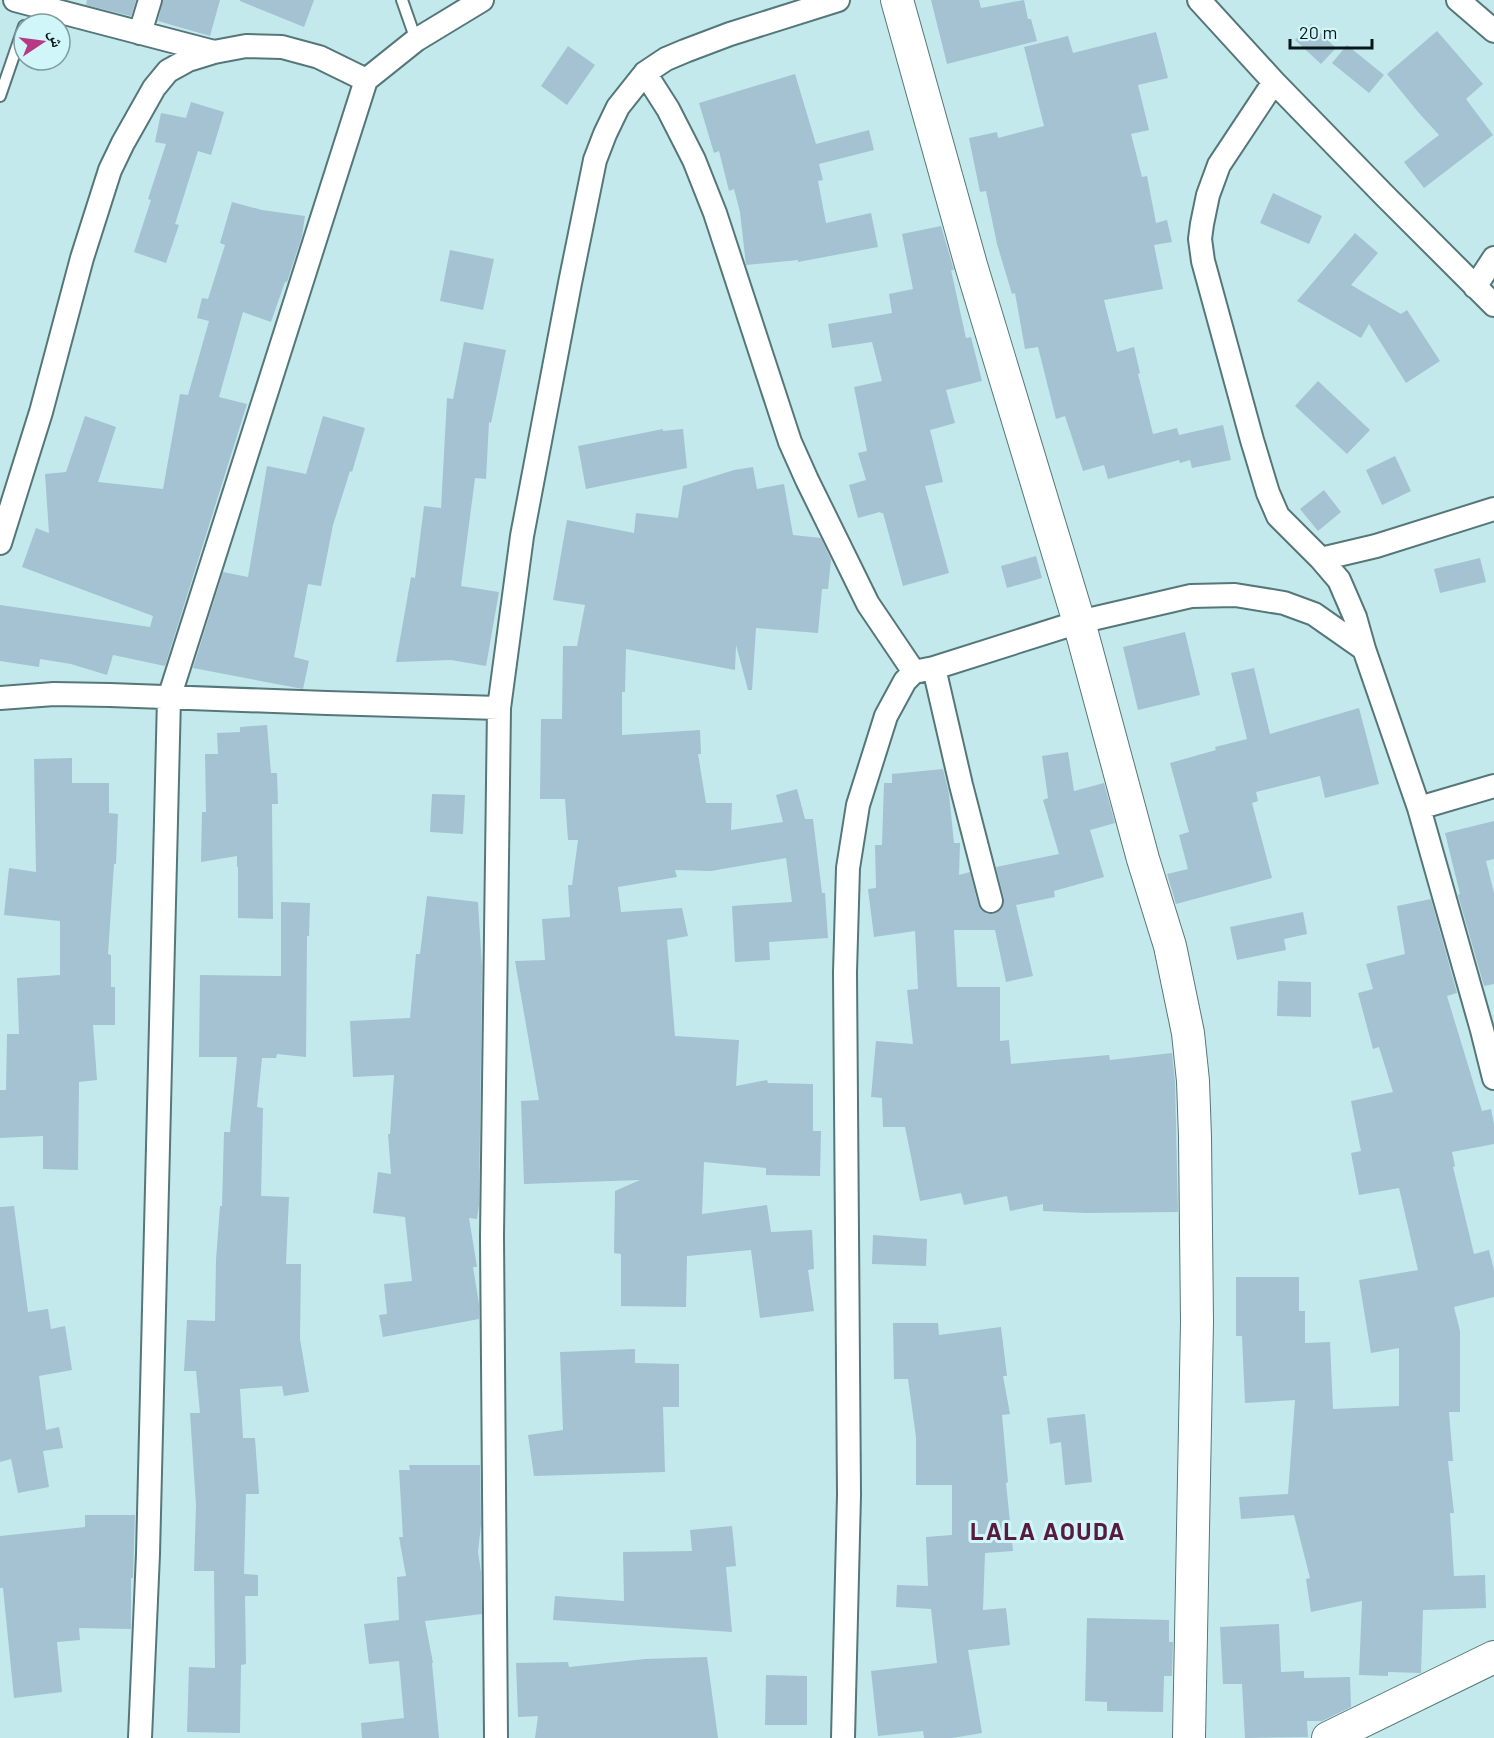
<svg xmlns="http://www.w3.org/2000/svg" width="1494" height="1738" viewBox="0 0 1494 1738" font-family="Barlow,'Noto Naskh Arabic',sans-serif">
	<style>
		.building { fill: #a4c2d2 }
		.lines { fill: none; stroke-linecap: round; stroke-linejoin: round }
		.lane-casing { stroke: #55777a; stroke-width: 14 }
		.street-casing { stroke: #55777a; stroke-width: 26 }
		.secondary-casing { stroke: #55777a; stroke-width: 34 }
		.lane { stroke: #fff; stroke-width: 10 }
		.street { stroke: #fff; stroke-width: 22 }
		.secondary { stroke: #fff; stroke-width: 32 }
		.labels { text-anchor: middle; stroke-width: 6; stroke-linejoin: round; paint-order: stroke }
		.district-label { font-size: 24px; font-weight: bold; letter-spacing: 1.5px; fill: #581b3e; stroke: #d1f6f9 }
	</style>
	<rect width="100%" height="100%" fill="#c4e9ec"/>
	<!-- building -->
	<path class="building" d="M87,0H136L131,16L86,5Z
		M163,0H220L210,36L158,21Z
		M240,0H314L304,27L240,1Z
		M931,0H979L981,8L1024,0L1028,19H1031L1037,41L947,64Z
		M1311,24L1336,48L1321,64L1295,40Z
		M1437,31L1483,84L1466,99L1493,135L1424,188L1404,162L1439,135L1418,112L1387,74Z
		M1156,32L1168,78L1138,85L1149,130L1131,134L1142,177L1147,176L1156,223L1167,220L1172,242L1154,245L1163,289L1104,300L1117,352L1134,347L1140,373L1138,374L1153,434L1177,428L1179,435L1223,425L1231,460L1192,468L1190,460L1180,463L1179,460L1108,479L1104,465L1083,471L1065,416L1056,419L1038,347L1025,349L1015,293L1012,294L997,244L986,191L980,192L969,138L997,132L998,138L1044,126L1024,47L1068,36L1073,53Z
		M1347,45L1384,75L1369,93L1332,63Z
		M568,46L595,65L567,105L541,86Z
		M795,74L816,144L869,130L874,150L819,164L823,180L818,181L826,223L871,213L878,247L798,262V260L746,265L740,212L734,189L729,191L719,151L714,153L699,103Z
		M191,102L224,112L211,155L198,151L175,224L179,225L166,263L134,252L151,200L148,199L166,144L155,142L161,113L186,118Z
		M1273,193L1322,216L1309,244L1260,223Z
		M232,202L262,210L305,216L302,236L287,282H285L271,322L243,312L219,397L247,404L165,666L113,655L107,675L71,664L40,659L39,667L0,661V605L150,627L153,616L22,567L36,528L49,533L45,474L66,472L85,416L116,427L98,482L163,489L180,394L188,395L209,321L197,318L202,298L208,299L225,245L220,243Z
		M941,226L954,270H951L966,338L971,337L982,381L946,390L955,423L930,430L943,482L925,486L949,573L903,586L883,513H881L880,512L858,518L849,485L866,480L858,453L867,451L854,387L882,381L872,342L832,348L828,324L892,313L889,294L913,289L902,234Z
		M1355,233L1378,253L1351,285L1401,314L1407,310L1440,361L1406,383L1369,324L1361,338L1297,301Z
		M450,250L494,259L483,310L440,301Z
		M464,342L506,350L491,423L489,422L486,479L475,478L461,586L499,592L486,666L451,660L396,662L411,577L415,578L424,506L441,508L447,398L453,399Z
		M1318,381L1370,430L1347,454L1295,406Z
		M323,416L365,428L352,472L350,471L333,525L321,586L308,584L294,657L309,661L303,689L193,668L223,572L248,577L267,466L306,474Z
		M663,429V431L683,429L687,468L586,489L578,446Z
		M1395,456L1411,491L1382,505L1366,470Z
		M753,467L757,489L784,484L793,535L821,538L831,560L828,589H822L818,633L756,628L752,690H748L736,645L735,670L626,649L625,692H622V735L700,730L701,754H698L706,803H732L731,830L783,822L776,795L797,789L805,819H813L822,893H825L828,938L769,942L770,960L735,962L732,906L792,902L786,858L711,871L675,870L677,877L618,887L621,912L682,908L688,936L667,940L675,1036L739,1040L736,1086L767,1080L768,1083L813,1084V1131H821L820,1176L766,1175V1168L704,1162L702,1214L767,1205L771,1232L812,1230L814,1269L808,1270L814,1311L760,1318L751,1250L687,1256L686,1307L621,1306V1254L614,1253L615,1191L640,1180L524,1184L521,1101L539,1100L515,961L545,960L542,919L570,917L568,885H572L578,840H568L565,799H540L541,719H562L563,646H577L585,605L553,600L567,520L634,533L636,513L678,518L683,486L734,470Z
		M1324,490L1341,512L1318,531L1300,509Z
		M1036,556L1042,578L1007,588L1001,566Z
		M1480,558L1486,582L1440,593L1434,569Z
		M1185,632L1200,695L1138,710L1123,647Z
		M1254,668L1270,734L1359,708L1379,784L1325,798L1320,776L1256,792L1258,801L1252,803L1272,878L1176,904L1167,874L1188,869L1179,835L1189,832L1170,763L1216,750L1215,747L1247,739L1231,673Z
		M267,725L271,773H277L278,804H272L273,919L238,918V867H237V856L201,862L202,812H206L205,754H218L217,733L240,732V727Z
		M1068,752L1074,791L1104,783L1115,823L1090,830L1104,877L1054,891L1055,897L1016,905L1033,976L1006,982L995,930H954L957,987H1000V1041L1009,1040L1011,1064L1109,1055L1110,1060L1172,1053L1175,1082L1178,1212L1085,1213L1043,1211V1204L1010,1211L1007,1196L964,1205L961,1193L920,1201L905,1127H883L882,1098L871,1097L876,1041L913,1044L907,990L918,989L915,931L874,937L868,889L876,888L875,845H882L884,783H892V774L943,769L949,794L954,843H960L959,875L970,872L978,904L981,910L987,914H994L1001,910L1004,904V898L996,867L1059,854L1043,800L1048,798L1042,756Z
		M72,758V783H109V813L118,814L116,864H114L108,954L111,955V987H115V1025H93L97,1080L79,1082L78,1170L43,1169V1136L0,1138V1090H6L7,1034H19L17,978L60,975V921L4,915L9,868L36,872L34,759Z
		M432,794L465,795L463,834L430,832Z
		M1494,821V859L1486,861L1494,893V984L1484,986L1458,895L1460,894L1445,833Z
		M427,896L478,902L482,968L479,1205L477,1219L469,1218L477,1267H473L479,1304V1319L383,1337L379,1315L387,1314L384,1284L412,1281L405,1217L373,1213L378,1172L391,1174L388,1134H390L394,1075L353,1077L350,1021L410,1018L416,954H420Z
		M1431,899L1457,993L1447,996L1482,1111L1491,1109L1494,1124V1144L1452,1152L1455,1166L1453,1167L1474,1254L1489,1250L1494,1270V1297L1454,1307L1460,1331V1412H1449L1453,1461H1448L1454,1513H1450L1454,1576L1485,1575L1486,1608L1423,1610L1421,1673L1388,1672V1676L1359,1675L1362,1601L1311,1612L1306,1579L1310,1578L1294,1515L1241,1519L1239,1497L1288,1494L1295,1400L1245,1403L1242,1336H1236V1277H1299V1311H1305V1343L1330,1342L1333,1409L1399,1406V1348L1371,1353L1359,1280L1418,1270L1399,1188L1359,1195L1351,1153L1361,1151L1351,1101L1393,1092L1379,1047L1373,1049L1358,993L1373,989L1366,964L1405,954L1397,906Z
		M281,902L310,903L309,936H307L306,1057L277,1054L276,1058H262L257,1107L263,1108L261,1196L289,1197L286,1264H301L300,1339L309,1392L284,1396L282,1386L240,1389L243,1438H255L259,1494H246L244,1574L258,1575V1596H245L246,1664L241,1665L240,1733L187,1732L189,1667L215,1668L214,1571H194L196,1505L190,1413H200L196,1371H184L187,1320L215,1321L216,1260L220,1206H222L224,1132H230L237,1057H199L200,975L281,976Z
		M1303,912L1307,934L1284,939L1286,950L1237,960L1230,927Z
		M1278,981L1311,982V1017L1277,1016Z
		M14,1206L28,1312L48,1309L51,1329L65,1326L72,1370L39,1376L46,1430L59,1427L63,1448L43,1451L49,1487L18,1493L11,1459L0,1462V1207Z
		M873,1235L927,1239L926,1266L872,1264Z
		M893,1323H938L939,1335L1001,1327L1007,1376H1003L1010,1414L1002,1415L1008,1482L1006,1483L1013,1551L985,1553L983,1610L1006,1608L1010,1645L968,1650L982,1733L952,1738H924L923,1731L878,1736L871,1671L937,1663L931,1609L896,1607L897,1585L928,1586L926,1537L952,1535V1485H916V1437L908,1379H894Z
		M635,1349V1363L679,1364V1407H663L665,1472L534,1476L528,1435L563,1430L560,1352Z
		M1085,1414L1092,1482L1065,1485L1061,1442L1050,1444L1047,1418Z
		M409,1465H480L481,1525L478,1552L481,1572L482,1614L425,1621L433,1663H432L439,1738H362L361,1723L404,1718L399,1661L369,1664L364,1624L399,1620L397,1577L406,1576L399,1537H403L399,1470H410Z
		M85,1515H135L133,1578H131V1629L79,1628L80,1640L57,1642L62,1692L14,1698L3,1588H0V1536L85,1527Z
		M732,1526L736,1566L726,1567L732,1632L553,1620L555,1596L624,1601L623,1552L692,1551L690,1530Z
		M1087,1618L1169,1620V1642H1173L1172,1676H1164L1163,1712L1107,1711V1702L1085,1701Z
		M1279,1624L1281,1672L1304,1671V1678L1350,1677L1351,1707L1322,1721H1307L1308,1737L1245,1738L1242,1684H1223L1220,1627Z
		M707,1657L718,1738H535L538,1716L518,1717L516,1663L568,1662L569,1667L645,1659Z
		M766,1675L807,1676V1725H765Z"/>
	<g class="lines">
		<defs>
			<path id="lane" d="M402,0L416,40
				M0,96L24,26"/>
			<path id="street" d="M15,0L214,52
				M1199,0L1274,82L1385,196L1494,305
				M1458,0L1494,31
				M140,33L150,0
				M645,73L668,109L694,160L715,213L790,442L807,480L868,604L914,672
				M1274,82L1219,165L1208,195L1202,224L1200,239L1203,261L1252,440L1268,493L1278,516L1321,559L1339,580L1355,617L1364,649
				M1475,287L1494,258
				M0,543L41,412L82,258L110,170L123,143L154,88L168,71L188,60L214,52L246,46L282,47L319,57L366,80
				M1321,559L1376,546L1494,509
				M934,668L961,785L991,901
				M0,698L54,694L110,695L327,703L499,708
				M1419,808L1494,786
				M140,1738L148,1554L169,698L366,80L416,40L482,0
				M496,1738L492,1236L499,708L522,536L570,283L595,160L605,134L618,107L645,73L666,59L685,51L730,34L838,0
				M843,1738L849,1495L845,972L848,868L858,805L886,716L905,681L914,672L934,668L1079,622L1191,596L1235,595L1284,603L1314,614L1364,649L1419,808L1482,1030L1494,1078"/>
			<path id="secondary" d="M897,0L971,265L1079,622L1143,859L1170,946L1188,1033L1193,1081L1195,1137L1197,1322L1189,1738
				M1328,1738L1494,1657"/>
		</defs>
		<!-- lane casing -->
		<use href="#lane" class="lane-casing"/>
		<!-- street casing -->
		<use href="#street" class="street-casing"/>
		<!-- secondary casing -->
		<use href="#secondary" class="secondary-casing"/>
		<!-- lane -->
		<use href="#lane" class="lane"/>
		<!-- street -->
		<use href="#street" class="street"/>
		<!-- secondary -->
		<use href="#secondary" class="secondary"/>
	</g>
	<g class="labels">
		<!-- district labels -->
		<g class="district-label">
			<text x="1048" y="1540">LALA AOUDA</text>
		</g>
	</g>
	<!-- north arrow -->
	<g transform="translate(42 42) rotate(77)"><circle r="28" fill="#d1f6f9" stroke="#819c9f" stroke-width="1.5"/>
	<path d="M0-4.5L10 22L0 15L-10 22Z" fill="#b83884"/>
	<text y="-9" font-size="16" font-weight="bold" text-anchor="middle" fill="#091618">ش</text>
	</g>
	<!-- scale -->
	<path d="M1290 39v9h82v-9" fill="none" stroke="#091618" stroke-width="3"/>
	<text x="1299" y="39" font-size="18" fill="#091618" stroke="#d1f6f9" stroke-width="4.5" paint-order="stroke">20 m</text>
</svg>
